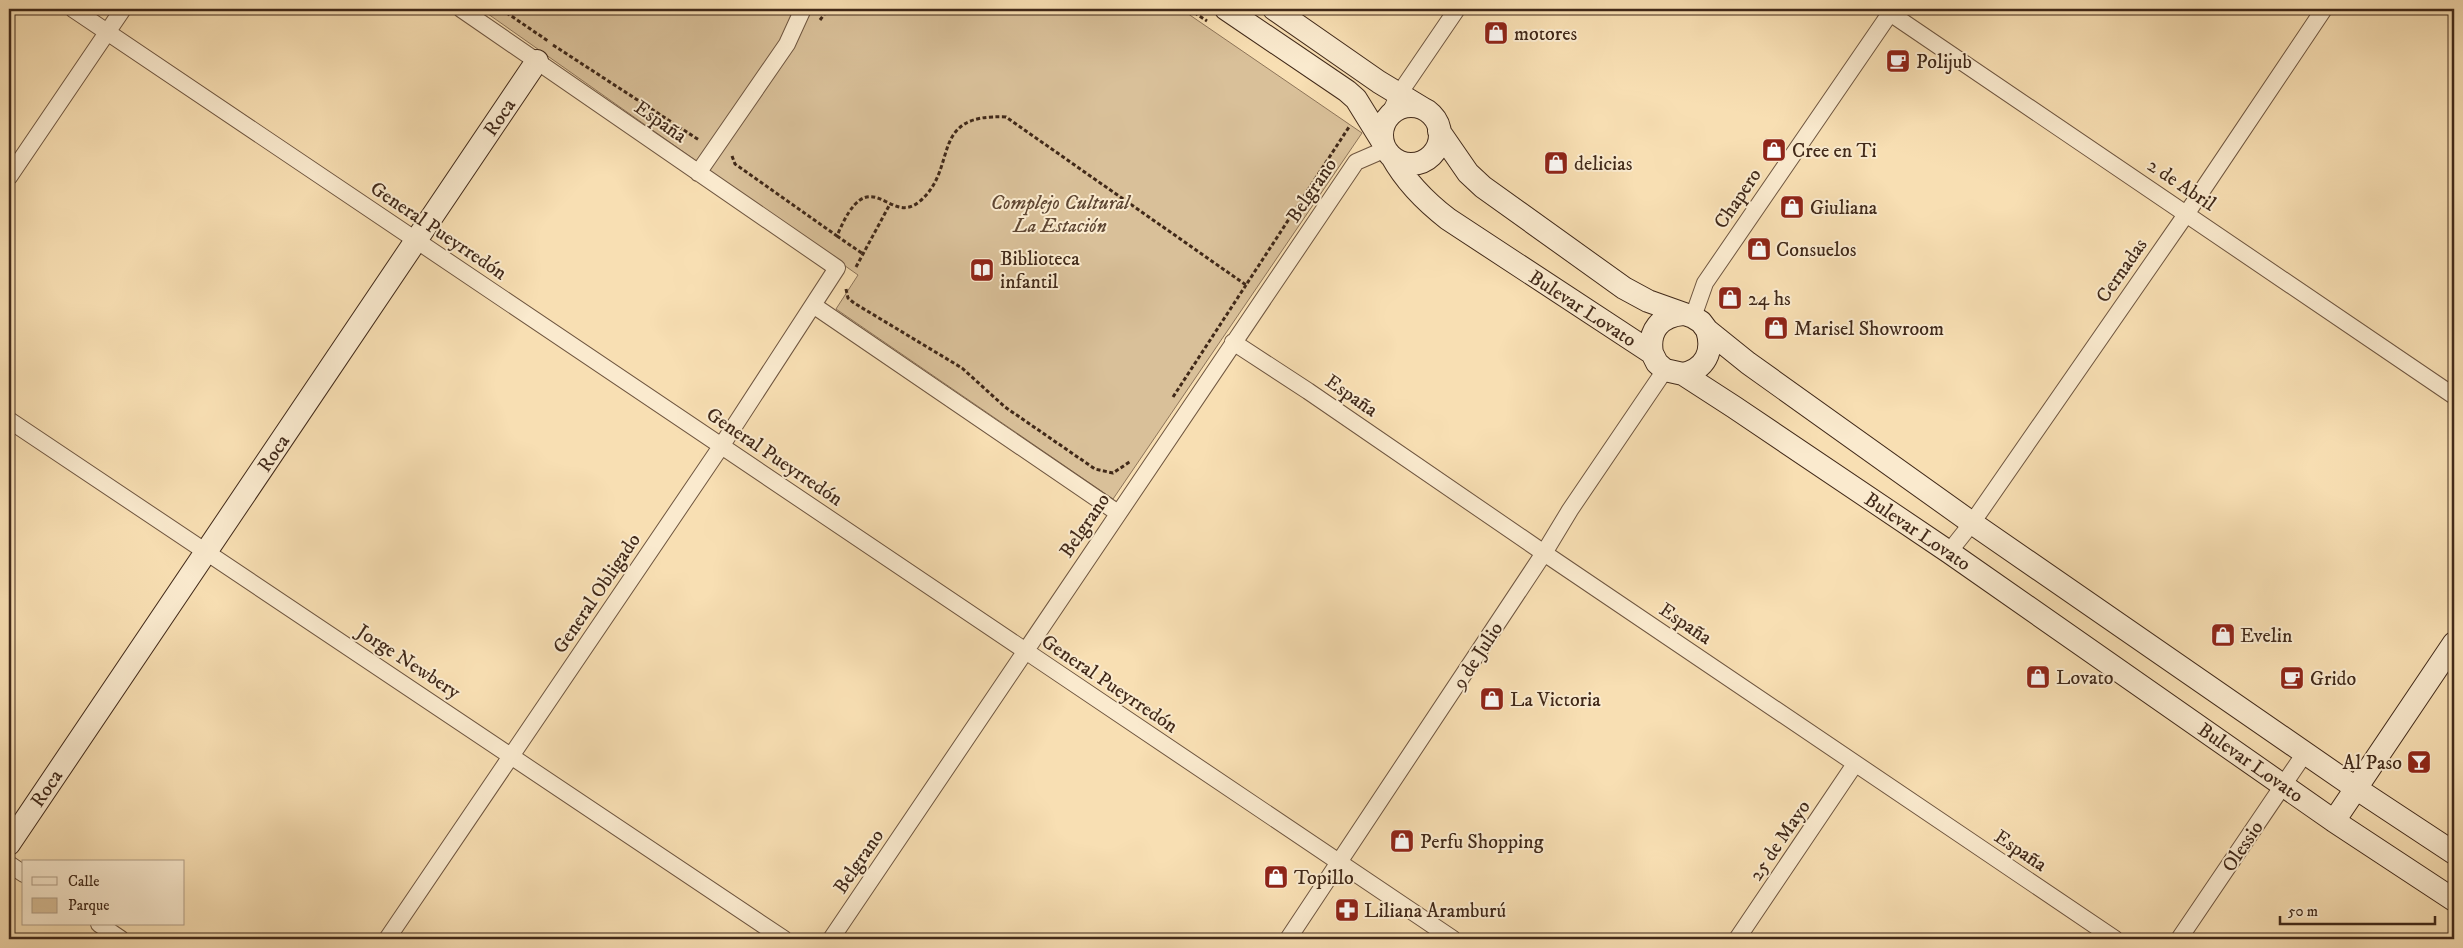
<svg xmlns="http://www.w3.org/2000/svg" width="2463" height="948" viewBox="0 0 2463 948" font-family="'IM FELL DW Pica',serif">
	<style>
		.green { fill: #d9c099; stroke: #8d7459 }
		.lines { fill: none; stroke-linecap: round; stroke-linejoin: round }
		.street-casing { stroke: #6f5640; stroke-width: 18 }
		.secondary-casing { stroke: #412919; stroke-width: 24 }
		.path { stroke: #412919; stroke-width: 3; stroke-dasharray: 4 2.5; stroke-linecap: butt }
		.street { stroke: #faeace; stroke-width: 16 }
		.secondary { stroke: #faeace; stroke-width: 22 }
		.labels { text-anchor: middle; stroke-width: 4; stroke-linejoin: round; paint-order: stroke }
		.poi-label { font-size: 20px; fill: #412919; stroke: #faeace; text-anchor: start }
		.street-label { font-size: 20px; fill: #412919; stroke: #faeace }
		.park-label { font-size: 20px; font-style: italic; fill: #5f4733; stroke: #faeace }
	</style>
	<rect width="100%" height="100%" fill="#f8dfb3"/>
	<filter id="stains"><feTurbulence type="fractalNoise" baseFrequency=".004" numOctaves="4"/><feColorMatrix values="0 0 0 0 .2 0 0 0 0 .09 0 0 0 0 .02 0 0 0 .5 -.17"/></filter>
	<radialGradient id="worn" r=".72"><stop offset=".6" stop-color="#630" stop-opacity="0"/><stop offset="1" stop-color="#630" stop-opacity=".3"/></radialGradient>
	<!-- green -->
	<path class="green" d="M481,9H1181L1362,133L1113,499L836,309L858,275Z"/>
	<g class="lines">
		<defs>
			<path id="street" d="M73,9L1453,939
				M1884,9L2454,396
				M1389,115L1399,94L1457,9
				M698,173L787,44L803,9
				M9,177L123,9
				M813,305L1118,513
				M1693,317L1705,283L1893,9
				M1233,342L1308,391L1544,553L2115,939
				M9,420L784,939
				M1949,552L1972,523L2187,213L2324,9
				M9,864L24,874
				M99,924L121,939
				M387,939L722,445L837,268L461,9
				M831,939L1356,162L1386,149
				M1288,939L1544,553L1570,510L1665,370
				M1737,939L1855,764
				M2179,939L2305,753"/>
			<path id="secondary" d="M1226,9L1347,91L1356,99L1382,141
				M1274,9L1379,82L1422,108
				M1382 135a29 29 0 1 1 58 0a29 29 0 1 1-58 0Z
				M1439,131L1468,173L1483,187L1624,288L1648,301L1693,317L1701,322L1707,330L1748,363L1972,523L2357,789L2454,853
				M1392,157C1406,182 1426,202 1448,219L1652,353L1657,363L1665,370L1683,374L1734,407L1949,552L2334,821L2454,900
				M1652,353C1648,331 1660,316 1683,314
				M1683,374C1705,369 1714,352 1707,330
				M2334,821L2454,643
				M9,844L537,61"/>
		</defs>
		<!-- street casing -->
		<use href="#street" class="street-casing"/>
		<!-- secondary casing -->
		<use href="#secondary" class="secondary-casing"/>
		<!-- path -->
		<path class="path" d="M501,9L548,41
			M1189,9L1207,21
			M820,20L828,9
			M553,45L699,140
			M732,156L735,164L837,236C870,156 888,227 919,202C960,168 927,113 1006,117L1246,285L1349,127
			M837,236L863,254
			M856,267L890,204
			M846,289L848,298L854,303L962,368L1005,407L1095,469L1113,473L1131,461
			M1173,397L1246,285"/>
		<!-- street -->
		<use href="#street" class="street"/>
		<!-- secondary -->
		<use href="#secondary" class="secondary"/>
	</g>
	<!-- icons -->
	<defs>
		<symbol id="shop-square" viewBox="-11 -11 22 22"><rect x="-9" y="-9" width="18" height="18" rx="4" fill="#8f2418" stroke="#faeace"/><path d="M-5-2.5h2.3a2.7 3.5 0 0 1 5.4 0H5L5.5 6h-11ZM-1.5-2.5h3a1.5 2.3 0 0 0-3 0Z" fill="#fff"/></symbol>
		<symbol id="cafe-square" viewBox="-11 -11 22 22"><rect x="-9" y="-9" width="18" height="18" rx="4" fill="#8f2418" stroke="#faeace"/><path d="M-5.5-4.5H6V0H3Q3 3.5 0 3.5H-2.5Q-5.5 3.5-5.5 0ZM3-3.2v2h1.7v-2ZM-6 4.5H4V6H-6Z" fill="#fff"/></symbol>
		<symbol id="library-square" viewBox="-11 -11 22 22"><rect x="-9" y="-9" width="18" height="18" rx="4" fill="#8f2418" stroke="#faeace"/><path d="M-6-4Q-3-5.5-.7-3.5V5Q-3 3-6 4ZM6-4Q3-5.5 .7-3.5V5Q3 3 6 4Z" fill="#fff"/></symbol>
		<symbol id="bar-square" viewBox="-11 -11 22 22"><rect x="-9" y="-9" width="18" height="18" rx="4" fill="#8f2418" stroke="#faeace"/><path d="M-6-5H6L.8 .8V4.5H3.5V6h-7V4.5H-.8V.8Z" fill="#fff"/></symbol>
		<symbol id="pharmacy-square" viewBox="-11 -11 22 22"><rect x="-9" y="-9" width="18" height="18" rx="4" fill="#8f2418" stroke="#faeace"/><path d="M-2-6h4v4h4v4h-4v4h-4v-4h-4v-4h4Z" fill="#fff"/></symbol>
	</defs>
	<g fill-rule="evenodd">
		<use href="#shop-square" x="1482" y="19" width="28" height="28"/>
		<use href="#cafe-square" x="1884" y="47" width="28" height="28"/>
		<use href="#shop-square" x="1760" y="136" width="28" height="28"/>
		<use href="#shop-square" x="1542" y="149" width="28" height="28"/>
		<use href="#shop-square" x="1778" y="193" width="28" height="28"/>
		<use href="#shop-square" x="1745" y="235" width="28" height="28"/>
		<use href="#library-square" x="968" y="256" width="28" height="28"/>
		<use href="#shop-square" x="1716" y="284" width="28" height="28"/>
		<use href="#shop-square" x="1762" y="314" width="28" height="28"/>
		<use href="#shop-square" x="2209" y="621" width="28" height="28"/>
		<use href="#shop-square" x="2024" y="663" width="28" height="28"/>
		<use href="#cafe-square" x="2278" y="664" width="28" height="28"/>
		<use href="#shop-square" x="1478" y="685" width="28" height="28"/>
		<use href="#bar-square" x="2405" y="748" width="28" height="28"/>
		<use href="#shop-square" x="1388" y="827" width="28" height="28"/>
		<use href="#shop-square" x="1262" y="863" width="28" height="28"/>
		<use href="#pharmacy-square" x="1333" y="896" width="28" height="28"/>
	</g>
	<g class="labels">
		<!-- poi labels -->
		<g class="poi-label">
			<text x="1514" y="40">motores</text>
			<text x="1916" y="68">Polijub</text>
			<text x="1792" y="157">Cree en Ti</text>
			<text x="1574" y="170">delicias</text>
			<text x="1810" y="214">Giuliana</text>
			<text x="1776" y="256">Consuelos</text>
			<text x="1000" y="265">Biblioteca<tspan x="1000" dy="23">infantil</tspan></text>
			<text x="1748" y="305">24 hs</text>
			<text x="1794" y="335">Marisel Showroom</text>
			<text x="2240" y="642">Evelin</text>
			<text x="2056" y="684">Lovato</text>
			<text x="2310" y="685">Grido</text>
			<text x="1510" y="706">La Victoria</text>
			<text x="2402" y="769" text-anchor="end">Al Paso</text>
			<text x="1420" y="848">Perfu Shopping</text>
			<text x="1294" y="884">Topillo</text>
			<text x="1364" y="917">Liliana Aramburú</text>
		</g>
		<!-- street labels -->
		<g class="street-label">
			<text transform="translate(499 117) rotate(-56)" y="7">Roca</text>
			<text transform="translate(661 121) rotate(35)" y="7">España</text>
			<text transform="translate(2182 184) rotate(34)" y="7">2 de Abril</text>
			<text transform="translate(1311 190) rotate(-56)" y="7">Belgrano</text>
			<text transform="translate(1737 198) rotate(-56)" y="7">Chapero</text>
			<text transform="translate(439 230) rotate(34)" y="7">General Pueyrredón</text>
			<text transform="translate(2121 270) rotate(-55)" y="7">Cernadas</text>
			<text transform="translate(1583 308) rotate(33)" y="7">Bulevar Lovato</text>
			<text transform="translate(1352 395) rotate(35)" y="7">España</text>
			<text transform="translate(273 453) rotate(-56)" y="7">Roca</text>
			<text transform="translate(775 456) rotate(34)" y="7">General Pueyrredón</text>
			<text transform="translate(1084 525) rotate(-56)" y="7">Belgrano</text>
			<text transform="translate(1918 531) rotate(34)" y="7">Bulevar Lovato</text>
			<text transform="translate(596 593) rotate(-56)" y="7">General Obligado</text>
			<text transform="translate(1686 623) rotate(34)" y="7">España</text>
			<text transform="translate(1477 655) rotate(-57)" y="7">9 de Julio</text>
			<text transform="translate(409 661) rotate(33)" y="7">Jorge Newbery</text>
			<text transform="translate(1110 683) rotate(34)" y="7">General Pueyrredón</text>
			<text transform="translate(2251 762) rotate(35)" y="7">Bulevar Lovato</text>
			<text transform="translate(46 788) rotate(-56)" y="7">Roca</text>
			<text transform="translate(1779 840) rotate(-56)" y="7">25 de Mayo</text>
			<text transform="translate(2242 846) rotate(-56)" y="7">Olessio</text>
			<text transform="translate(2021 850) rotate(34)" y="7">España</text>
			<text transform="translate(858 861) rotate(-56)" y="7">Belgrano</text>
		</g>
		<!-- park labels -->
		<g class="park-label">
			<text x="1060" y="209">Complejo Cultural<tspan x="1060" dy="23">La Estación</tspan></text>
		</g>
	</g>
	<!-- margin -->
	<rect width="2463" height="948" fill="none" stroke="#f8dfb3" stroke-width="30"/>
	<rect x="10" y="10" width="2443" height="928" fill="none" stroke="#412919" stroke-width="2.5"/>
	<rect x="15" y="15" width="2433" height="918" fill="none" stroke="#412919"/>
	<!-- legend -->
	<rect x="22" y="860" width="162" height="65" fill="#faeace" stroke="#b09d86"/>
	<rect x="32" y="877" width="25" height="8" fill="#faeace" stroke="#b09d86"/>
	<text x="68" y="886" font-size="15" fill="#412919">Calle</text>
	<rect x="32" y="898" width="25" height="15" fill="#d9c099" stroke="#b09d86"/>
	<text x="68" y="910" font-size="15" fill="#412919">Parque</text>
	<!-- scale -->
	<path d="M2280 916v8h155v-8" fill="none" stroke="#412919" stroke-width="2.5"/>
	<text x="2288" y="916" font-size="15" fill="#412919" stroke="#faeace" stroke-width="4" paint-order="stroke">50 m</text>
	<rect width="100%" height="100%" filter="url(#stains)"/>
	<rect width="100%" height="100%" fill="url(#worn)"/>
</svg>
